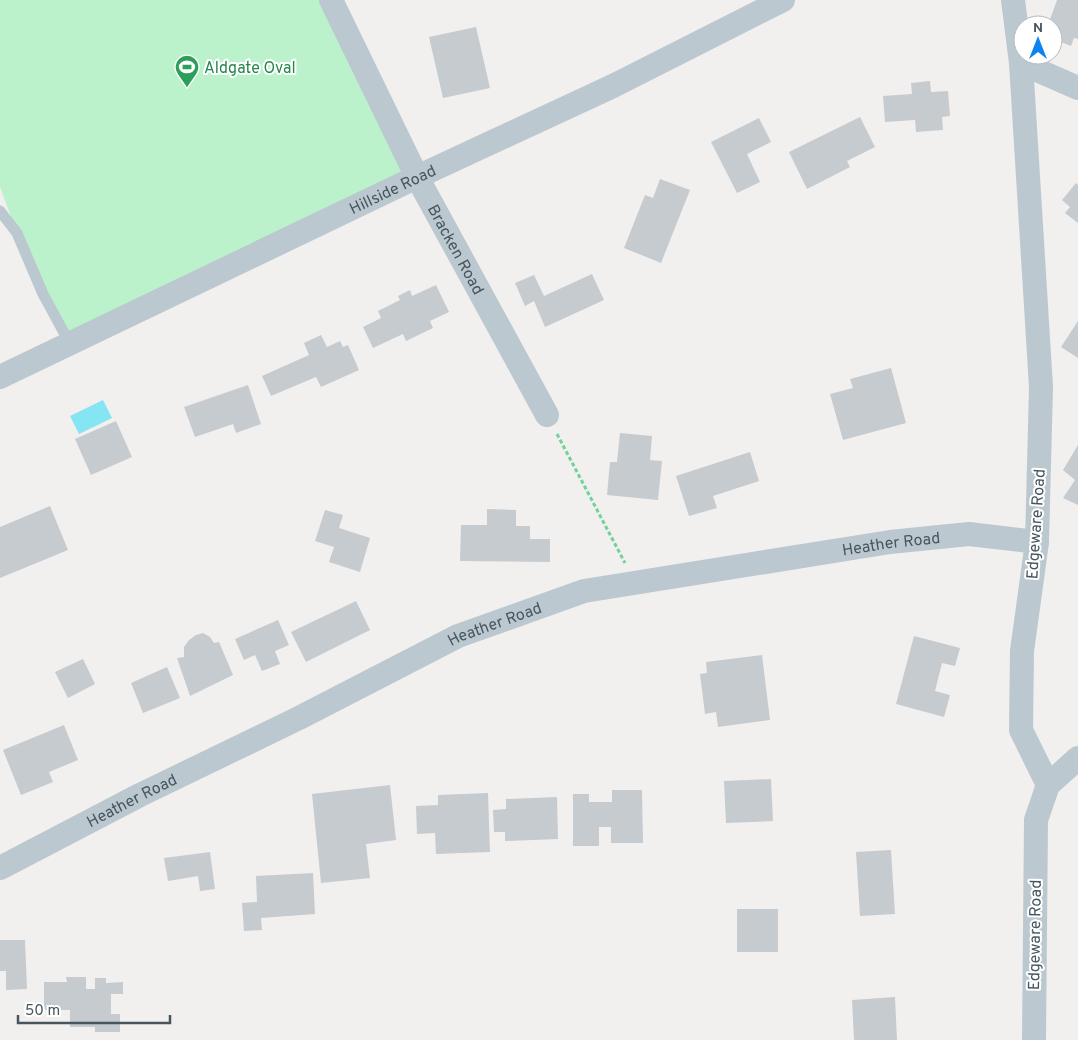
<svg xmlns="http://www.w3.org/2000/svg" width="1078" height="1040" viewBox="0 0 1078 1040" font-family="Overpass,sans-serif">
	<style>
		.green { fill: #bbf2cc }
		.water { fill: #85e5f3 }
		.building { fill: #c6cbcf }
		.lines { fill: none; stroke-linecap: round; stroke-linejoin: round }
		.path { stroke: #70d39a; stroke-width: 3; stroke-dasharray: 4 2.5; stroke-linecap: butt }
		.lane { stroke: #bcc8cf; stroke-width: 11 }
		.street { stroke: #bcc8cf; stroke-width: 24 }
		.labels { text-anchor: middle; stroke-width: 4; stroke-linejoin: round; paint-order: stroke }
		.leisure-label { font-size: 16px; fill: #27864d; stroke: #fff; text-anchor: start }
		.street-label { font-size: 16px; fill: #46555e; stroke: #fff }
	</style>
	<rect width="100%" height="100%" fill="#f2efef"/>
	<!-- green -->
	<path class="green" d="M0,0H331L417,177L69,342L17,233L0,187Z"/>
	<!-- water -->
	<path class="water" d="M103,400L112,418L79,434L70,416Z"/>
	<!-- building -->
	<path class="building" d="M1057,0H1078V39L1074,38L1071,46L1053,39V25H1048Z
		M476,27L490,88L443,98L429,37Z
		M930,81L931,92L948,91L950,116L942,117L943,130L916,132L915,120L885,122L883,96L912,94L911,83Z
		M860,117L875,147L847,161L850,167L807,189L789,152Z
		M759,118L771,142L747,154L760,182L737,193L711,142Z
		M660,179L690,190L661,263L624,248L645,195L653,198Z
		M1076,183L1078,185V223L1065,213L1070,207L1062,200Z
		M592,274L604,300L545,327L534,301L525,306L515,283L534,275L544,296Z
		M436,285L449,312L430,321L433,328L406,341L403,334L373,348L363,327L381,318L378,311L400,300L398,296L410,290L412,296Z
		M1078,321V358L1061,347Z
		M321,335L327,347L340,341L343,347L348,345L359,370L321,387L316,377L271,396L262,376L309,355L304,343Z
		M891,368L906,423L843,440L830,394L853,388L850,379Z
		M248,385L261,424L236,433L233,424L195,437L184,407Z
		M116,421L132,457L91,475L75,439Z
		M620,433L652,436L650,460L662,461L658,500L607,495L610,462H617Z
		M1078,445V505L1063,498L1075,480L1063,470Z
		M750,452L759,481L713,496L717,508L689,516L676,476Z
		M50,506L68,550L0,578V527Z
		M487,509L516,510V526H530V539H550V562L460,561L461,525H487Z
		M325,510L343,515L339,528L370,538L360,572L329,562L334,547L315,541Z
		M356,601L370,630L306,662L291,632Z
		M278,620L289,645L275,651L280,664L262,671L255,655L244,660L235,639Z
		M203,633L210,637L214,643L219,642L233,675L190,696L177,658L184,657V647L189,640L196,635Z
		M914,636L960,648L955,666L942,663L935,691L950,695L944,717L896,704Z
		M762,655L770,720L718,727L716,712L705,714L700,674L707,673L706,662Z
		M83,659L95,684L68,698L55,672Z
		M167,667L180,698L143,713L131,683Z
		M64,725L78,760L49,772L53,782L21,795L3,750Z
		M771,779L773,821L726,823L724,781Z
		M390,785L396,840L366,844L370,878L321,883L312,794Z
		M612,790H642L643,843H611V827H599V846H573V794H589V802H612Z
		M488,793L490,852L436,854L435,833L417,834L416,806L438,805V795Z
		M557,797L558,839L505,841V832H494L493,810L506,809V799Z
		M891,850L895,914L860,916L856,852Z
		M210,852L215,889L200,891L198,876L168,881L164,858Z
		M313,873L315,914L261,918L262,930L244,931L242,903L257,902L256,876Z
		M737,909H778V952H737Z
		M0,940H25L27,989L6,990V971H0Z
		M66,977H86V989H95V978H106V983L123,982V994H111V1014H120V1032H95V1027H70V1010H44V982H67Z
		M895,997L897,1040H854L852,1000Z"/>
	<g class="lines">
		<!-- path -->
		<path class="path" d="M557,434L625,563"/>
		<!-- lane -->
		<path class="lane" d="M0,211L17,233L43,294L69,342"/>
		<!-- street -->
		<g class="street">
			<path id="s1" d="M331,0L417,177L547,415"/>
			<path d="M1013,0L1021,63L1041,387L1037,542L1022,651L1021,730L1048,785L1036,820L1034,1040"/>
			<path d="M1021,63L1078,88"/>
			<path id="s2" d="M0,377L417,177L613,86L783,0"/>
			<path d="M1048,785L1078,758"/>
			<path id="s3" d="M0,868L140,795L299,718L458,636L584,591L890,542L969,534L1037,542"/>
		</g>
	</g>
	<!-- icons -->
	<defs>
		<symbol id="stadium-pin" viewBox="-11 -11 22 30"><path d="M0 17L-7.5 6A9.5 9.5 0 1 1 7.5 6Z" fill="#2e9e5b" stroke="#fff"/><path d="M0-5a6.5 5 0 1 0 0 10a6.5 5 0 1 0 0-10ZM-3.5-1.8h7v3.6h-7Z" fill="#fff"/></symbol>
	</defs>
	<g fill-rule="evenodd">
		<use href="#stadium-pin" x="173" y="53" width="28" height="38"/>
	</g>
	<g class="labels">
		<!-- leisure labels -->
		<g class="leisure-label">
			<text x="204" y="73">Aldgate Oval</text>
		</g>
		<!-- street labels -->
		<g class="street-label">
			<text dy="6" stroke="none"><textPath href="#s2" startOffset="435">Hillside Road</textPath></text>
			<text dy="6" stroke="none"><textPath href="#s1" startOffset="279">Bracken Road</textPath></text>
			<text transform="translate(1035 524) rotate(-86)" y="6">Edgeware Road</text>
			<text dy="6" stroke="none"><textPath href="#s3" startOffset="958">Heather Road</textPath></text>
			<text dy="6" stroke="none"><textPath href="#s3" startOffset="552">Heather Road</textPath></text>
			<text dy="6" stroke="none"><textPath href="#s3" startOffset="148">Heather Road</textPath></text>
			<text transform="translate(1034 935) rotate(-89)" y="6">Edgeware Road</text>
		</g>
	</g>
	<!-- north arrow -->
	<g transform="translate(1038 40)"><circle r="24" fill="#ffffff" stroke="#b5bbbf"/>
	<path d="M0-4L9 19L0 12L-9 19Z" fill="#0c83f0"/>
	<text y="-8" font-size="14" font-weight="bold" text-anchor="middle" fill="#46555e">N</text>
	</g>
	<!-- scale -->
	<path d="M18 1015v8h152v-8" fill="none" stroke="#46555e" stroke-width="2.5"/>
	<text x="25" y="1015" font-size="15" fill="#46555e" stroke="#ffffff" stroke-width="4" paint-order="stroke">50 m</text>
</svg>
